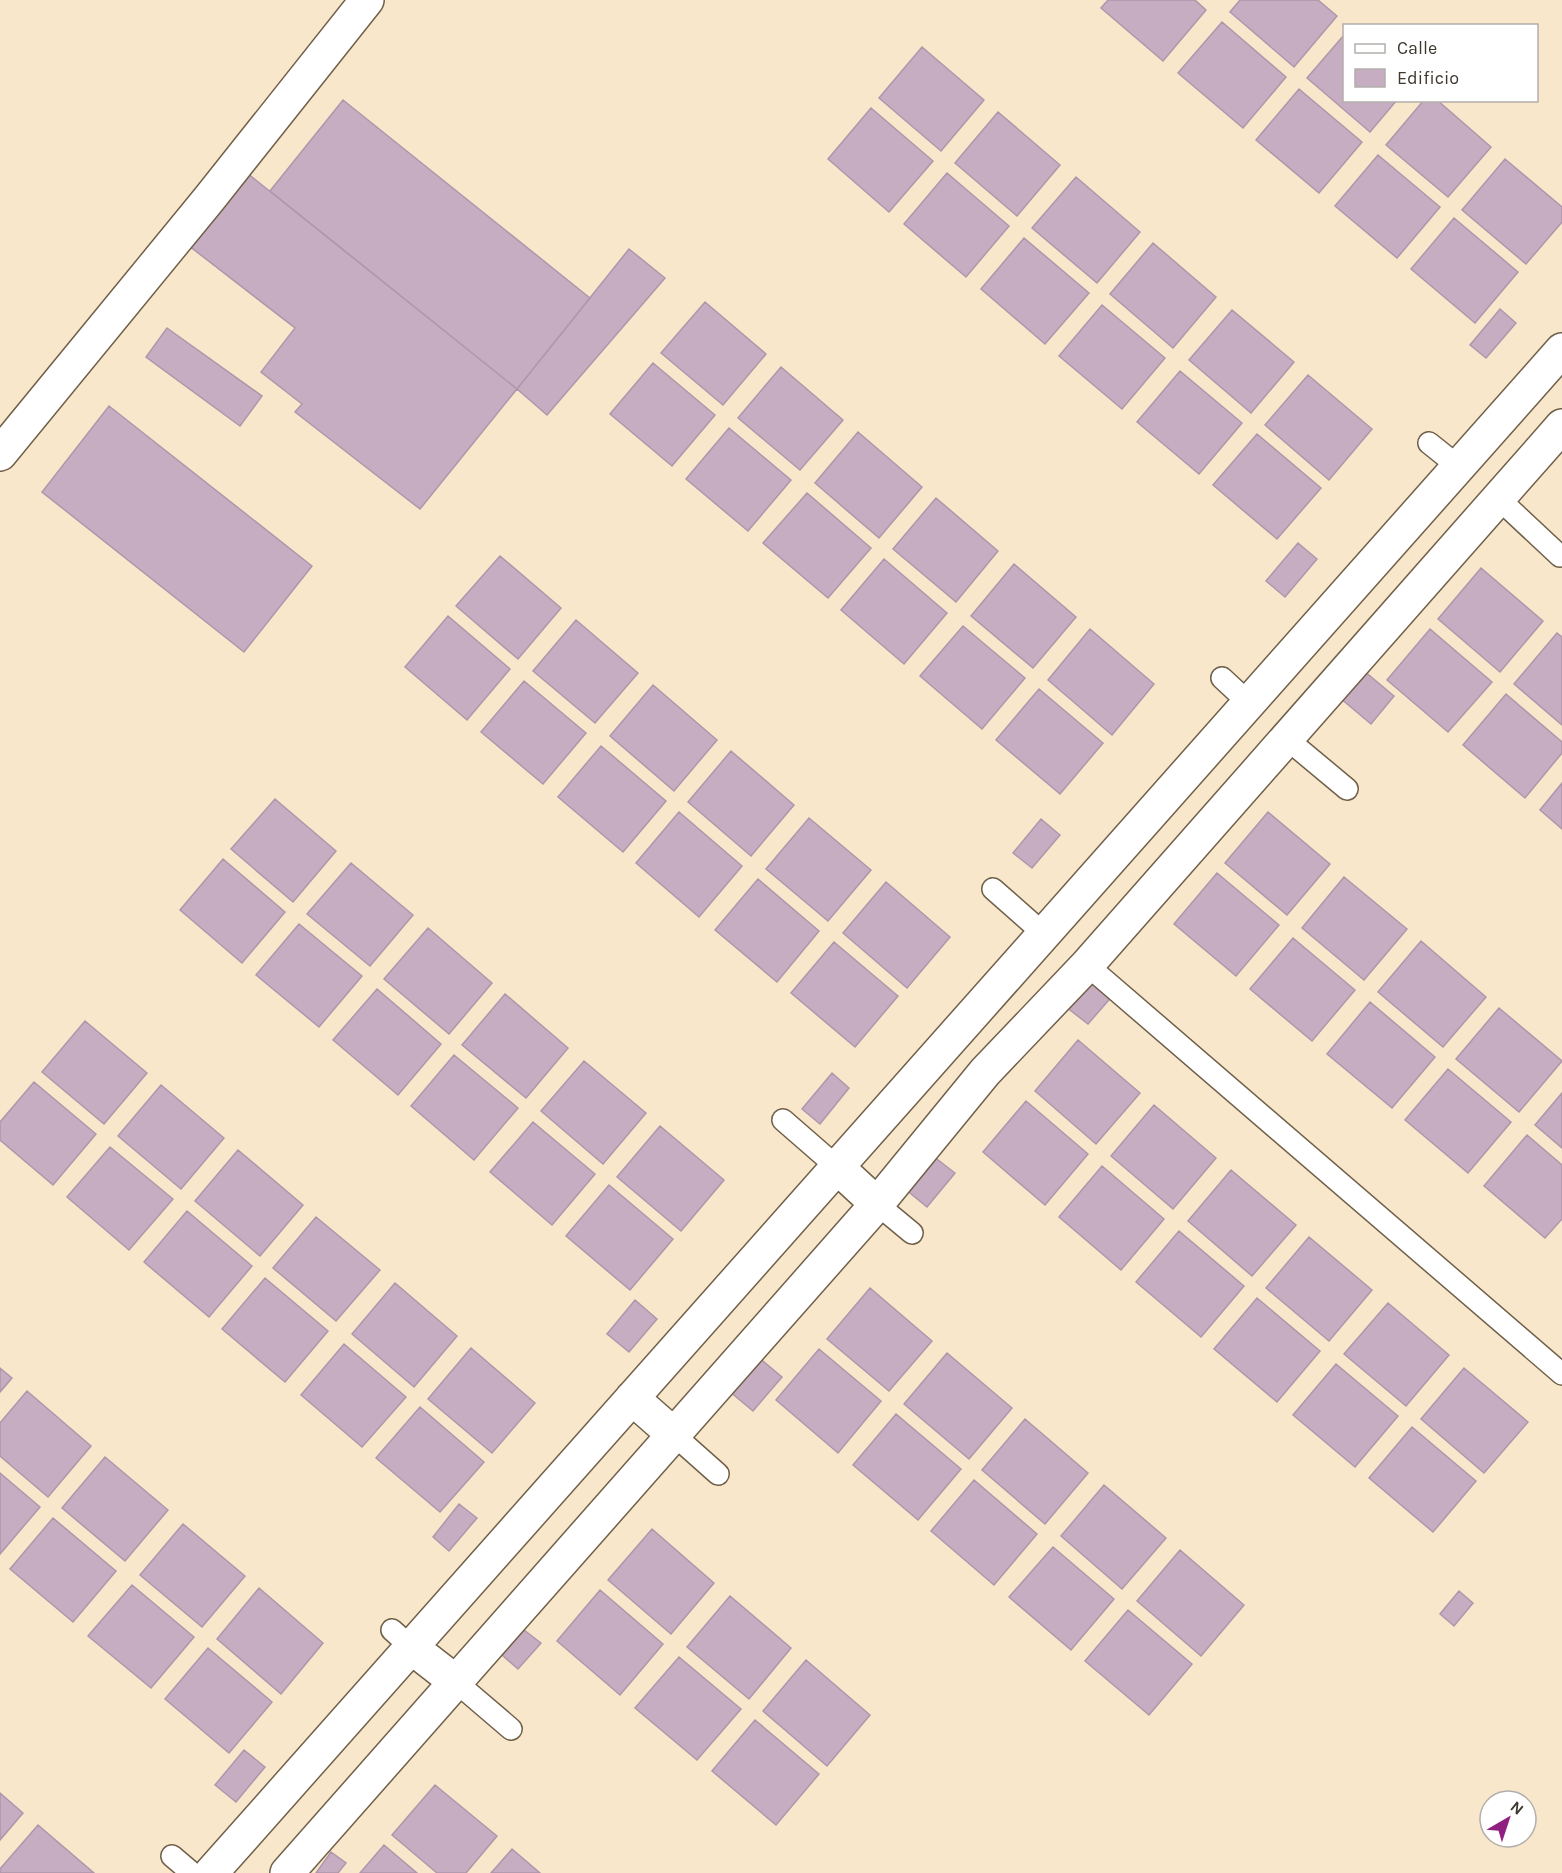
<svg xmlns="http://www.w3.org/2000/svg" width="1562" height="1873" viewBox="0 0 1562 1873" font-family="Karla,sans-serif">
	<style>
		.building { fill: #c7adc2; stroke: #af96aa; stroke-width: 1.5 }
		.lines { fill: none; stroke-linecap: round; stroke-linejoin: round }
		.service-casing { stroke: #706049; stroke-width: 24 }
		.minor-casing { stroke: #706049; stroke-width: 36 }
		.service { stroke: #fff; stroke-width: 21 }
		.minor { stroke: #fff; stroke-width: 33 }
	</style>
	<rect width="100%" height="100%" fill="#f9e7cc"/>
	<!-- building -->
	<path class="building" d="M1108,0H1195L1206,10L1163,61L1101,8Z
		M1240,0H1318L1337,16L1294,67L1230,12Z
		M1222,22L1286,77L1243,128L1178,73Z
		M1344,35V100H1397L1370,132L1307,78Z
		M922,47L984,100L941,151L879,98Z
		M1299,89L1362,142L1319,193L1256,140Z
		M343,100L590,298L517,389L270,191Z
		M1424,100H1437L1491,147L1448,197L1386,145Z
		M871,108L933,161L889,212L828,159Z
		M998,112L1060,165L1017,216L955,163Z
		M1378,155L1440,207L1397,258L1335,206Z
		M1505,159L1562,207V222L1526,264L1462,210Z
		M242,169L517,389L420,509L295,412L302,404L261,372L295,328L184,242Z
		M947,173L1009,226L966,277L904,224Z
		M1076,177L1140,232L1097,283L1032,228Z
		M1454,218L1518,272L1475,323L1411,269Z
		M1024,238L1089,293L1045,344L981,289Z
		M1153,243L1216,297L1173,348L1110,294Z
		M629,249L665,278L547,415L517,389Z
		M705,302L766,354L723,405L661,353Z
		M1102,305L1165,358L1122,409L1059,356Z
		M1500,309L1516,323L1486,358L1470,345Z
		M1232,310L1294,362L1251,413L1189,360Z
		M167,328L262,396L240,426L146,357Z
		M653,363L715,415L672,466L610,414Z
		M781,367L843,420L800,470L738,418Z
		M1180,371L1242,423L1199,474L1137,422Z
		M1308,375L1372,429L1329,480L1265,425Z
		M109,406L312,566L244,652L42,492Z
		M729,428L791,480L748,531L686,479Z
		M858,432L922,487L879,538L815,483Z
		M1257,434L1321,488L1277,539L1213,485Z
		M807,493L871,548L828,598L763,543Z
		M936,498L998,551L956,602L893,549Z
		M1298,543L1317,559L1285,597L1266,581Z
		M500,556L561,608L518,659L456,606Z
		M884,559L947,613L904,664L841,610Z
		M1014,564L1076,617L1033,668L971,616Z
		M1481,568L1543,621L1500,672L1438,619Z
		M448,616L510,669L467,720L405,667Z
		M576,620L638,673L595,723L533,671Z
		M963,626L1025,678L982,729L920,676Z
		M1090,629L1154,684L1112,735L1048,680Z
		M1430,629L1492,682L1448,732L1387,680Z
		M1557,633L1562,637V725L1514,684Z
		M1357,665L1394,696L1371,724L1334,693Z
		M524,681L586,733L543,784L481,732Z
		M653,685L717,740L674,791L610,736Z
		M1039,689L1103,743L1060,794L996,740Z
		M1506,694L1562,742V753L1525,798L1463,745Z
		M601,746L666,801L623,852L558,797Z
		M731,751L794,805L751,856L688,802Z
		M1562,783V829L1540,810Z
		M275,799L336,851L293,902L231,849Z
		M679,812L742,866L699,917L636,863Z
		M1268,812L1330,864L1287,915L1225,863Z
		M809,818L871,870L828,921L766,869Z
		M1041,819L1060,835L1032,868L1013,853Z
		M223,859L285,912L242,963L180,910Z
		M351,863L413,915L370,966L307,914Z
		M1217,873L1279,925L1236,976L1174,924Z
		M1344,877L1407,929L1364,980L1302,928Z
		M758,879L819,931L777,982L715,930Z
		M886,882L950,937L907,988L843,933Z
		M299,924L362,976L319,1027L256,975Z
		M428,928L492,983L449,1034L384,979Z
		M1293,938L1355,990L1312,1041L1250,989Z
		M1421,941L1486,997L1443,1047L1378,992Z
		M834,942L898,996L855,1047L791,993Z
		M1092,976L1114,994L1088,1024L1066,1007Z
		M377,989L441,1044L398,1095L333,1040Z
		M505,994L568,1048L526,1098L462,1045Z
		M1370,1002L1435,1057L1392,1108L1327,1054Z
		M1499,1008L1562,1061L1519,1112L1456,1059Z
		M85,1021L147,1073L104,1124L42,1072Z
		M1078,1040L1140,1093L1096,1144L1035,1091Z
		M454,1055L518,1108L474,1160L411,1106Z
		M584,1061L646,1113L603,1164L541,1111Z
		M1448,1069L1511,1122L1468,1173L1405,1120Z
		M832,1073L849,1088L820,1124L802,1109Z
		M34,1082L96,1134L53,1185L0,1140V1122Z
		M161,1085L224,1138L181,1189L118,1136Z
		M1562,1093V1148L1535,1125Z
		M1026,1101L1088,1154L1045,1205L983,1152Z
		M1154,1105L1216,1158L1173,1209L1111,1156Z
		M533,1122L595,1174L552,1225L490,1172Z
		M660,1126L724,1180L681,1231L617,1177Z
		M1527,1135L1562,1165V1219L1545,1238L1484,1186Z
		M110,1147L173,1199L129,1250L67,1197Z
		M238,1150L303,1205L260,1256L195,1201Z
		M933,1156L955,1173L927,1207L905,1189Z
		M1102,1166L1164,1219L1121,1270L1059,1217Z
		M1231,1170L1296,1225L1252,1276L1188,1221Z
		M609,1185L673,1239L630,1290L566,1236Z
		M187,1211L252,1266L209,1317L144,1262Z
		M316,1217L380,1270L336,1321L273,1268Z
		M1179,1231L1244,1286L1201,1337L1136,1282Z
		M1309,1237L1372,1290L1329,1341L1266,1288Z
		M265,1278L328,1331L285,1382L222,1329Z
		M395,1283L457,1336L414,1387L352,1334Z
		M870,1288L932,1341L889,1391L827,1339Z
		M1257,1298L1320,1351L1277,1402L1214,1349Z
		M635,1300L657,1319L629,1352L607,1334Z
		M1388,1303L1449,1355L1406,1406L1344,1354Z
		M344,1344L406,1397L362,1447L301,1395Z
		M471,1348L535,1403L492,1453L428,1399Z
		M819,1349L881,1401L838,1453L776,1400Z
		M947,1353L1012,1408L969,1459L904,1404Z
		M758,1357L782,1377L753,1411L729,1391Z
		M1336,1364L1398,1416L1355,1467L1293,1415Z
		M0,1368L12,1378L0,1392Z
		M1464,1368L1528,1422L1484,1473L1421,1419Z
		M27,1391L91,1446L48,1497L0,1456V1423Z
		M420,1407L484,1462L440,1512L376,1458Z
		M896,1414L961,1469L918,1520L853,1465Z
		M1025,1419L1088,1473L1045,1524L982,1470Z
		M1412,1427L1476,1481L1433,1532L1369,1478Z
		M105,1457L168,1510L125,1561L62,1508Z
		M0,1473L40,1507L0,1554Z
		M974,1480L1037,1534L994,1585L931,1531Z
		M1104,1485L1166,1538L1122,1589L1061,1536Z
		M459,1504L477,1518L449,1551L433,1537Z
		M53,1518L116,1571L73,1622L10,1569Z
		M183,1524L245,1576L202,1627L140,1575Z
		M652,1529L714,1583L671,1634L608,1580Z
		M1053,1547L1114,1599L1071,1650L1009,1597Z
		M1180,1550L1244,1605L1201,1656L1137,1601Z
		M132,1585L194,1637L151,1688L88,1636Z
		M259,1588L323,1643L281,1694L217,1639Z
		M600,1590L663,1644L620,1695L557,1641Z
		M1459,1591L1473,1603L1454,1626L1440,1614Z
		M730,1596L791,1648L749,1699L687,1647Z
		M1128,1610L1192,1664L1149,1715L1085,1661Z
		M524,1630L541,1643L518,1669L502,1655Z
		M208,1648L272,1702L229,1753L165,1699Z
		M679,1657L741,1709L697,1760L635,1708Z
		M806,1660L870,1715L827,1766L763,1711Z
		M755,1720L819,1774L776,1825L712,1771Z
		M244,1750L265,1767L236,1802L215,1785Z
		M435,1785L497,1836L466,1873H437L392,1835Z
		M0,1793L23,1813L0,1840Z
		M38,1825L94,1873H0V1869Z
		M384,1845L417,1873H360Z
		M512,1849L540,1873H491Z
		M331,1852L346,1863L338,1873H316Z"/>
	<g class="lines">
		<defs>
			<path id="service" d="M1429,443L1459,467
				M1499,499L1560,556
				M1222,678L1249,703
				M1287,739L1347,789
				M993,889L1044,934
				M1087,965L1562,1374
				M783,1120L837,1167
				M877,1204L912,1233
				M673,1434L718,1474
				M392,1630L411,1647
				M456,1682L511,1729
				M172,1856L192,1873"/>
			<path id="minor" d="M0,454L209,199L367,0
				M837,1167L877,1204
				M632,1398L673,1434
				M411,1647L456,1682
				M211,1873L1562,350
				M287,1873L877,1204L985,1072L1087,965L1562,426"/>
		</defs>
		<!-- service casing -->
		<use href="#service" class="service-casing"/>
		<!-- minor casing -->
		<use href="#minor" class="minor-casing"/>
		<!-- service -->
		<use href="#service" class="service"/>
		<!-- minor -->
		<use href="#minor" class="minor"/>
	</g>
	<!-- legend -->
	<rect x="1343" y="24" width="195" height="78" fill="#ffffff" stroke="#b2afab" stroke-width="1.5"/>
	<rect x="1355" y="44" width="30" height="9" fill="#ffffff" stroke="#b2afab" stroke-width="1.5"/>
	<text x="1397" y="54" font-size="18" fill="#3f382d">Calle</text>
	<rect x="1355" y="69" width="30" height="18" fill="#c7adc2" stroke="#b2afab" stroke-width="1.5"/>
	<text x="1397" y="84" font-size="18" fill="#3f382d">Edificio</text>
	<!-- north arrow -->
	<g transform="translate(1508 1819) rotate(39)"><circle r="28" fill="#ffffff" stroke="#b2afab" stroke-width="1.5"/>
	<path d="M0-4.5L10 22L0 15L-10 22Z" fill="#8f1f80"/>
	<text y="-9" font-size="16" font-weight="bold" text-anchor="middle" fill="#3f382d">N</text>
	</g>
</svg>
